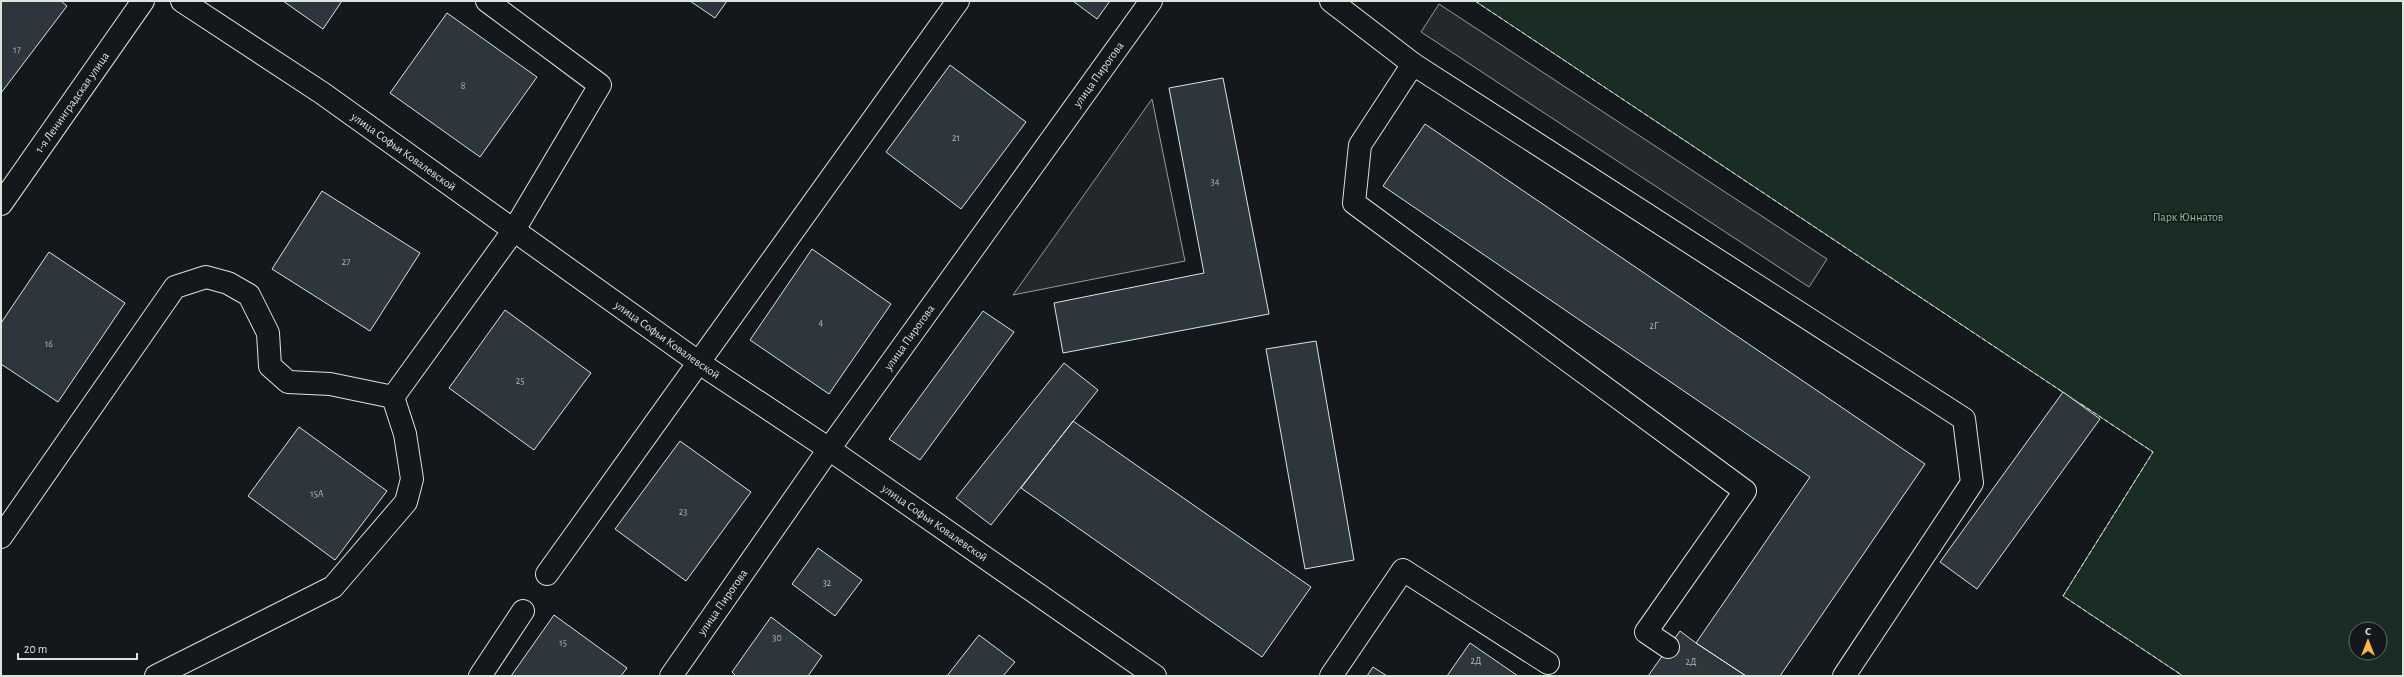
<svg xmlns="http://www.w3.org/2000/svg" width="2404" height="677" viewBox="0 0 2404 677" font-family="'Alegreya Sans',sans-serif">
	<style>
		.green { fill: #1a2d24; stroke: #939e99; fill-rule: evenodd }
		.parking { fill: #24282b; stroke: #939e99 }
		.building { fill: #2c363c; stroke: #d8e6dc }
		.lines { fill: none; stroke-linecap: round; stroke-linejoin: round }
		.minor-tunnel { stroke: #313739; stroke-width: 22; stroke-dasharray: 22 11; stroke-linecap: butt }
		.minor-casing { stroke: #d8e6dc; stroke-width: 24 }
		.minor { stroke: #14181c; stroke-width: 22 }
		.fence { stroke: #d8e6dc; stroke-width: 1; stroke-dasharray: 5 2; stroke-linecap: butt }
		.labels { text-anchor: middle; stroke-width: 3; stroke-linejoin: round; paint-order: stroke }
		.number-label { font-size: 10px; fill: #adbab4 }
		.street-label { font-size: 12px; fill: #d8e6dc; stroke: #14181c }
		.park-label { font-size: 12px; fill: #8ac095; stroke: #14181c }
	</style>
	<rect width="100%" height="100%" fill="#14181c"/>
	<!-- green -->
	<path class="green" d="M1475,1H2403V676H2183L2063,596L2153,452ZM2356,629H2380V653H2356Z"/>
	<!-- parking -->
	<path class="parking" d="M1439,4L1827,259L1809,287L1421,32Z
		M1152,99L1185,261L1013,295Z"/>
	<!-- building -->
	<path class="building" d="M1,1H61L67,6L1,93Z
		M283,1H342L323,29Z
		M690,1H727L715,18Z
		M1073,1H1110L1097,19Z
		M447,13L537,77L480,157L390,93Z
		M950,65L1026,122L961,209L886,152Z
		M1223,78L1269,314L1063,353L1054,303L1204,273L1169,88Z
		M1425,124L1925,464L1780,676H1746L1696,643L1810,477L1383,186Z
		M322,191L420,253L370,331L272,269Z
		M812,249L891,304L829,394L750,340Z
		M49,252L125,303L58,402L1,364V323Z
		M505,310L591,373L534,450L449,388Z
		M983,311L1014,332L920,460L889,439Z
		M1316,341L1354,560L1305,569L1266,349Z
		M1064,363L1098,390L991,525L956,498Z
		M2063,392L2100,419L1977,589L1940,562Z
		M1073,421L1311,587L1262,657L1021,488Z
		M299,427L387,491L335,560L248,496Z
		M680,441L751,492L686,581L615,529Z
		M818,548L862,580L835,616L792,584Z
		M554,615L627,668L621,676H511Z
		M771,617L822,656L808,676H736L732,672Z
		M1680,631L1696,643L1746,676H1648Z
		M979,635L1015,662L1003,676H947Z
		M1470,643L1518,676H1447Z
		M1373,667L1387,676H1367Z"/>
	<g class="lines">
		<!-- minor-tunnel -->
		<path class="minor-tunnel" d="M1668,647L1709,676"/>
		<defs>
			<g id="minor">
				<path id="s1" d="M182,1L322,93L698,362L829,449L1155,676"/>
				<path d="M1331,1L1413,64L1964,419L1972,483L1844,676"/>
				<path d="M1413,64L1360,145L1354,203L1745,491L1646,632L1668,647"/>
				<path id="s2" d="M1,204L143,1"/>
				<path d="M1,537L175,287L206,277L228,283L249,295L268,333L270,366L288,382L330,384L393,397L514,230L600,85L487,1"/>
				<path d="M547,574L958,1"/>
				<path d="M156,676L333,587L406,502L412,479L405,434L393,397"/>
				<path d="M480,676L523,611"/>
				<path id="s3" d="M671,676L829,449L1151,1"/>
				<path d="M1331,676L1403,570L1548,663"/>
			</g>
		</defs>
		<!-- minor casing -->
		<use href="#minor" class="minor-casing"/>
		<!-- minor -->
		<use href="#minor" class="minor"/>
		<!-- fence -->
		<path class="fence" d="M1475,1L2064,393
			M2081,404L2153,452L2063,596L2183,676"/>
	</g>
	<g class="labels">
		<!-- number labels -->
		<g class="number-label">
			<text x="17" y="53">17</text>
			<text x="463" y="89">8</text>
			<text x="956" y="141">21</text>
			<text x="1215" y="185">34</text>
			<text x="346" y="265">27</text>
			<text x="821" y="326">4</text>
			<text x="1654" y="329">2Г</text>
			<text x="49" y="347">16</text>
			<text x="520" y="384">25</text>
			<text x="317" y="497">15А</text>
			<text x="683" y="515">23</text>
			<text x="827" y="586">32</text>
			<text x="777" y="641">30</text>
			<text x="563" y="646">15</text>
			<text x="1476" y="664">2Д</text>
			<text x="1691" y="665">2Д</text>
		</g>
		<!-- street labels -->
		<g class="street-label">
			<text dy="4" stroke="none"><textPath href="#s3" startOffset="738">улица Пирогова</textPath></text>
			<text dy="4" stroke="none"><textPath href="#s2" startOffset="124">1-я Ленинградская улица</textPath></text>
			<text dy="4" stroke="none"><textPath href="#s1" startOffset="268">улица Софьи Ковалевской</textPath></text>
			<text dy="4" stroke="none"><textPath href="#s3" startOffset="414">улица Пирогова</textPath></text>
			<text dy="4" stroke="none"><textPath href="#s1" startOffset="592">улица Софьи Ковалевской</textPath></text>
			<text dy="4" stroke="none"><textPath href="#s1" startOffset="916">улица Софьи Ковалевской</textPath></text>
			<text dy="4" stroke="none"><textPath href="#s3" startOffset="90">улица Пирогова</textPath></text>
		</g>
		<!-- park labels -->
		<g class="park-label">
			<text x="2188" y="221">Парк Юннатов</text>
		</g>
	</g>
	<!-- border -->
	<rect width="2404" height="677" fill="none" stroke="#d8e6dc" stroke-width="4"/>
	<!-- north arrow -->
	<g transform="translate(2368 641)"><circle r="19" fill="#14181c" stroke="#626a69"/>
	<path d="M0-3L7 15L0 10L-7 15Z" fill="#ffb74d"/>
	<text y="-6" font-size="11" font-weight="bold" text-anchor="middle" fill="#d8e6dc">С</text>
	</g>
	<!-- scale -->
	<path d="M18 653v6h119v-6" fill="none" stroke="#d8e6dc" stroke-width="2"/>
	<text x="24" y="653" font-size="12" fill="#d8e6dc" stroke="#14181c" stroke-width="3" paint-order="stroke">20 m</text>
</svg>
